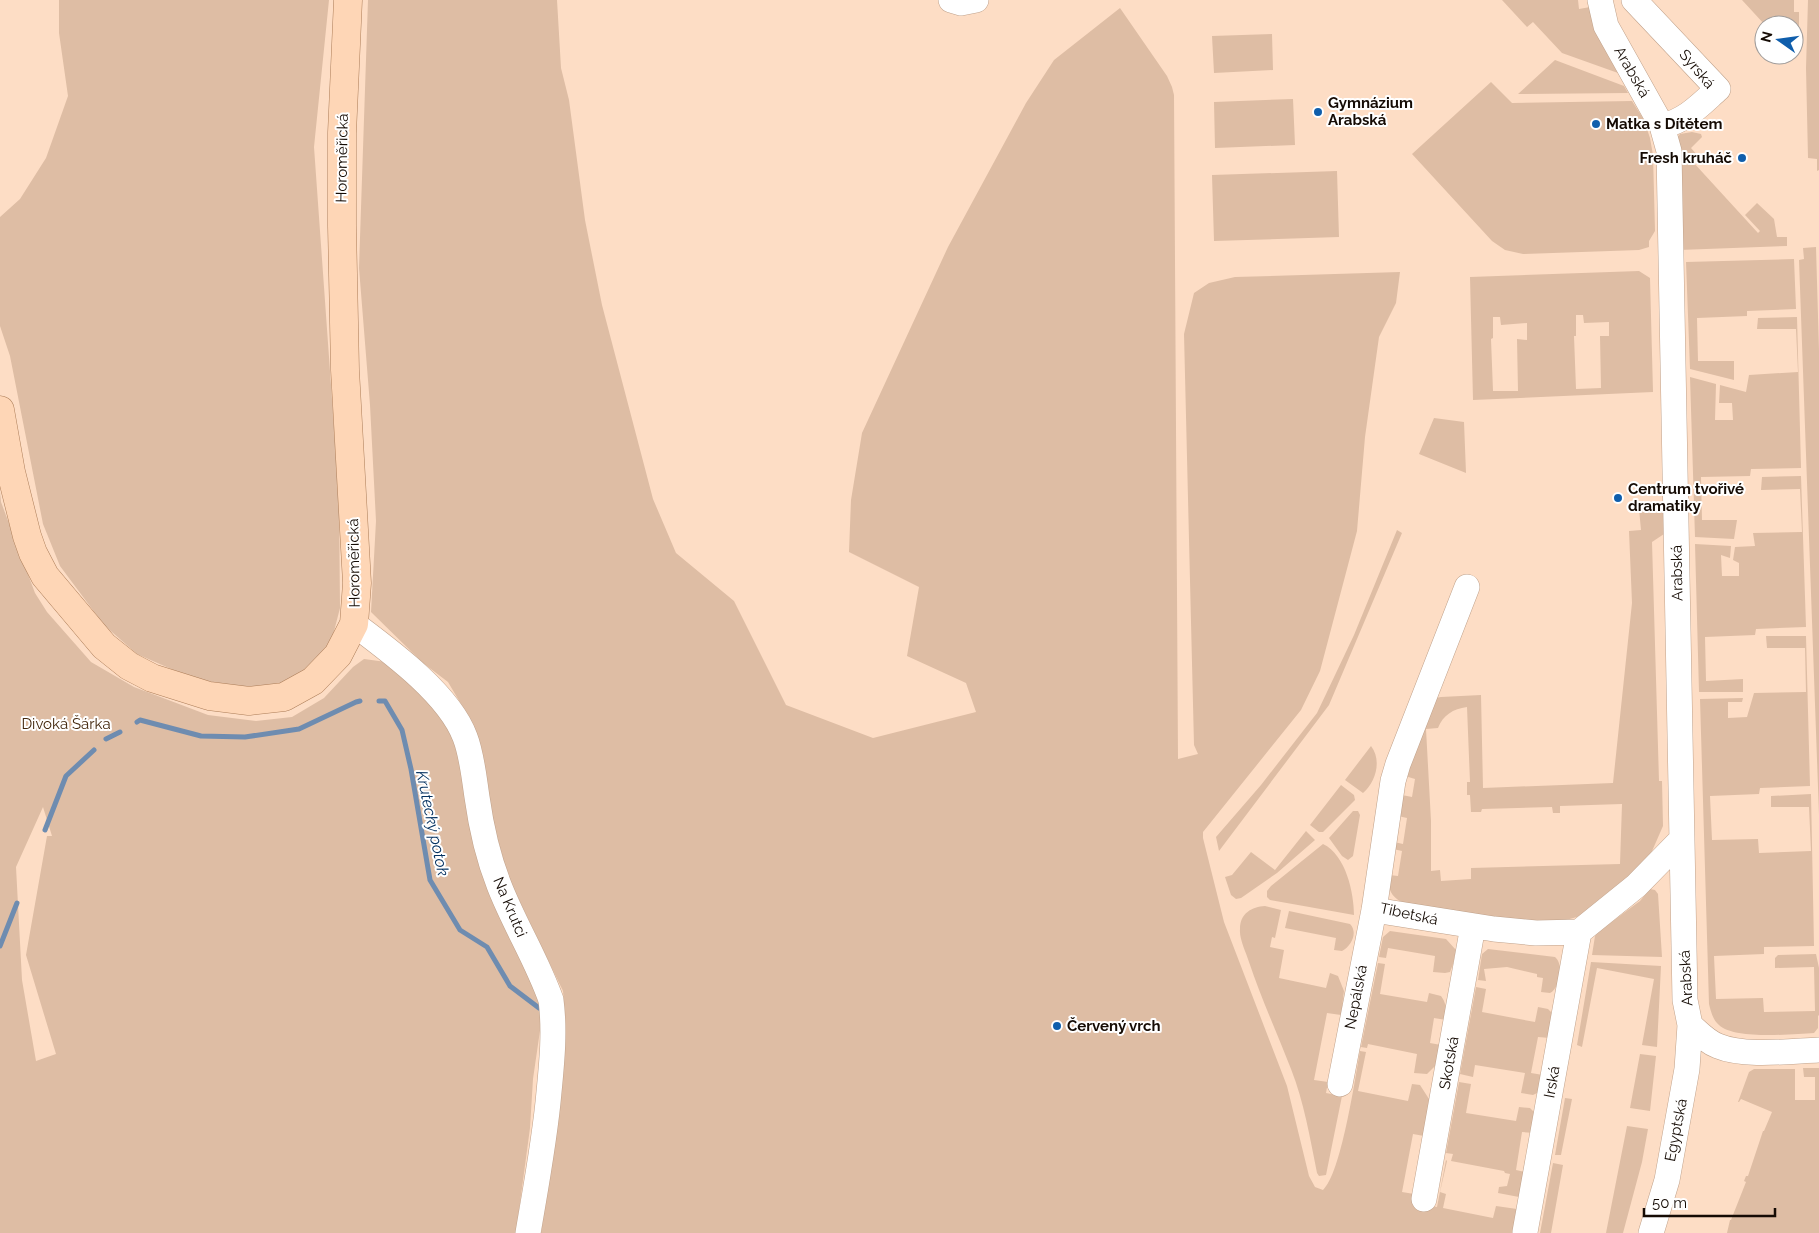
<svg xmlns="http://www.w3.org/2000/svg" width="1819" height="1233" viewBox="0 0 1819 1233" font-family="Raleway,sans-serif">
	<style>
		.green { fill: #debda4; fill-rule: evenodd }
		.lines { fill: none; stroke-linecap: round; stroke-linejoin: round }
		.stream { stroke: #6e8cb0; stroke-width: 5 }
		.minor-casing { stroke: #c0a28b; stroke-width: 26 }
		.major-casing { stroke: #ac7d58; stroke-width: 29 }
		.minor { stroke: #fff; stroke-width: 25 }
		.major { stroke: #fed6b6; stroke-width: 28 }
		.poi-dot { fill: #0f5eac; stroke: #fff; stroke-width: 2 }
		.labels { text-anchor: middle; stroke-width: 4; stroke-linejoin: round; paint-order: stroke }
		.street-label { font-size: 15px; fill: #150b04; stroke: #fff }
		.poi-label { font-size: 15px; font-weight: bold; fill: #150b04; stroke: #fff; text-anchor: start }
		.park-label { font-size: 15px; fill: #43270d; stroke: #fff }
		.water-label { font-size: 16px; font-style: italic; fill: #043160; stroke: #fff }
	</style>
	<rect width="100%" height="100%" fill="#fdddc5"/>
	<!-- green -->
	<path class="green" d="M59,0H329L314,147L339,497L340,608L331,643L313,665L283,687L251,688L194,679L137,654L104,625L60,566L43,524L10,356L0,326V217L20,199L46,158L68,96L59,33Z
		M368,0H557L561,68L569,100L585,220L602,305L653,499L676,553L734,601L786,705L873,738L976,712L966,683L907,656L919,587L849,552L851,500L862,433L948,247L1026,103L1054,60L1120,8L1167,76L1172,87L1174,95L1178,759L1198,754L1194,745L1184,334L1194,293L1209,283L1235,277L1400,272L1396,303L1379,337L1365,437L1357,531L1320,671L1301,710L1203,832V838L1224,922L1287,1086L1309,1176L1315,1187L1323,1190C1341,1174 1355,1079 1360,1051L1366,1052L1358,1091L1408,1101L1412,1084L1420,1085L1429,1099L1424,1136L1413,1134L1402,1192L1414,1194L1413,1203L1437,1207L1446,1160L1447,1161L1440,1192L1446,1194L1443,1208L1493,1218L1496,1206L1517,1209L1518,1233H541L554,1145L566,1028L563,991L508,877L491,814L480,744L471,721L448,682L423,663L371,612L376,521L370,405L359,268Z
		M1502,0H1578L1579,9L1596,6L1618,66V73L1562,53L1533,22L1527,27Z
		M1742,0H1794V12H1799V51L1794,54V25H1765Z
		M1808,0H1819V170L1817,171V159L1808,158L1806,68Z
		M1272,34L1273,70L1214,73L1212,36Z
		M1555,60L1624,86L1628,93L1518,94Z
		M1491,82L1512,103L1632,101L1644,120L1650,138L1653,155L1655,231L1649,241V247L1639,250L1523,254L1505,250L1492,241L1412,154Z
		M1293,99L1295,145L1215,148L1214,102Z
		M1692,132L1701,134L1702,137L1691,148L1698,156L1693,162L1758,233L1760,231L1745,215L1757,203L1774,219L1777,237H1787V246L1679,250L1675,141L1680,134Z
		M1337,171L1339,237L1214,241L1212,175Z
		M1816,247L1819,351V815L1799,260L1804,259L1803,248Z
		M1794,259L1796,309L1747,311V316L1697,318L1698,361H1734V380L1690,369L1686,262Z
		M1639,271L1650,278L1653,392L1473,400L1470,277ZM1576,315H1583L1584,323L1609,322V336H1600L1601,388L1576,389L1574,336H1576ZM1493,317H1500L1501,325L1527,323V340L1517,339L1518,391H1493L1491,339L1493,338Z
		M1797,317L1801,468L1751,469L1750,476L1701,477L1702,520H1737L1734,539L1695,537L1690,377L1716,384L1715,420H1733L1732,403H1719L1720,385L1746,392L1749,375L1798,372L1796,329H1757L1758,318Z
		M1434,418L1464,422L1466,473L1419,454Z
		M1801,476L1806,627L1756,629L1755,635L1705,637L1706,681L1743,679V692H1699L1695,544L1731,546L1730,558L1721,555L1722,576H1739V563L1733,560L1735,547L1755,546L1753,533L1802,532L1800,489L1761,490L1762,477Z
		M0,492L1,502L35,593L47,612L91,662L134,687L208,715L256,721L292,717L324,698L353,667L364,659L386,662L444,716L462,755L544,1003L533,1079L530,1128L516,1233H0ZM43,807L52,836H47L26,955L56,1054L36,1061L22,980L16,867Z
		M1664,507V534L1652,542L1659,781H1662L1663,826L1649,858L1610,900L1577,917L1555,923L1539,925L1406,905C1392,897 1387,891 1389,875L1398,876L1402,851L1393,849L1394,842L1403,844L1407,818L1398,816L1402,795L1412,797L1415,779L1405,776L1435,698L1441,697L1481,695L1483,788L1613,783L1632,603L1629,531L1641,530L1639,509ZM1467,707L1470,782H1467V795H1470L1471,812H1481L1482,809L1552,807L1553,813H1560V806L1622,804L1620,864L1471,868V879L1441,881L1440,870L1431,871V821L1426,729L1438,728C1443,715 1453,709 1467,707Z
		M1397,530L1402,533L1329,705L1219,851L1216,837L1261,785L1317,713L1354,635Z
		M1766,636H1806L1810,786L1760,788L1759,794L1710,796L1712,840L1758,839L1759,853L1811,851L1809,807H1771V796L1811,794L1814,946L1764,947V954L1714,956L1716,999L1763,998L1764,1012L1815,1011L1814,967L1775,968V958L1778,955L1816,954L1819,968V1015L1818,1016V1028L1814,1033C1792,1034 1735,1040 1719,1025C1713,1020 1711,1012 1709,1004L1700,699L1743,698L1742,702H1728V718L1747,717L1754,693L1806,692L1805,648H1767Z
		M1371,746C1382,760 1376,782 1363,793L1345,780Z
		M1341,785L1354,795L1355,800L1323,832H1319L1310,825Z
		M1353,811H1358L1360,815L1353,856L1348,860L1342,856L1329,838Z
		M1306,831L1315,840L1277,873L1241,898L1236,899L1231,895L1225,877L1232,875L1251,852L1275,870Z
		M1323,844C1346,855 1354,893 1354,915L1270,900L1267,897V891L1271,886Z
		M1650,889L1655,890L1658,894L1662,957L1592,955L1595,936L1598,932L1640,901Z
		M1265,906L1281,910L1275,938L1272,937L1270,947L1284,950L1279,978L1326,988L1330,973L1338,976L1344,991L1341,1015L1327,1013L1314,1080L1328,1082L1326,1093L1342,1096L1326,1175L1319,1176L1317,1173C1310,1138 1304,1102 1291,1069C1277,1033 1261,998 1249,962C1246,952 1239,939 1240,929C1240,913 1252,907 1265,906Z
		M1289,911L1350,924C1358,932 1352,946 1342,951L1334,950L1336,938L1285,928Z
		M1390,931L1446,939L1456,950L1453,964L1450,972L1445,973L1433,972L1435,956L1388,948L1386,958L1379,957L1383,937Z
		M1488,949L1555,957C1564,964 1560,988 1550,993L1541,992L1543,978L1537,977V974L1507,967L1484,969L1486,981L1478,980L1482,954Z
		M1591,962L1661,966L1657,1047L1642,1045L1654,979L1597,968L1582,1047L1577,1045Z
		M1378,963L1385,964L1380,994L1427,1002L1429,993L1441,996C1447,1004 1446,1010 1446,1020L1434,1018L1430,1043L1441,1045L1436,1065L1427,1074L1414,1073L1417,1054L1368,1044L1367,1048L1361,1047Z
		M1476,987L1486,989L1482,1012L1535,1022L1538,1007L1548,1009L1553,1014L1550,1038L1538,1037L1531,1073L1543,1075L1539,1092L1533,1095L1521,1093L1525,1073L1475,1065L1473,1077L1460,1074Z
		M1640,1054L1656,1056L1650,1111L1630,1108Z
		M1803,1068H1819V1233H1727L1730,1220H1731L1746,1182L1744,1181L1746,1176H1748L1763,1131H1764L1772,1112L1741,1099L1739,1102H1738L1749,1072L1754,1069H1795V1100H1815V1077H1804Z
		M1459,1082L1471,1084L1466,1113L1516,1121L1519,1107L1530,1108L1536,1114L1535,1133L1522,1132L1516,1170L1529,1173L1519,1197L1498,1193L1499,1187L1507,1186L1510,1174L1505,1173L1504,1171L1451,1161L1453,1154L1446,1153Z
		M1565,1098L1572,1099L1561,1155H1555Z
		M1627,1126L1648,1129L1642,1162L1623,1233H1606Z
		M1553,1163L1563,1165L1551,1233H1540Z"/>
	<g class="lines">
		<!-- stream -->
		<path class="stream" d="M379,701H385L402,730L411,769L430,880L460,930L487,947L510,986L539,1008
			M137,722L140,720L201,736L245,737L299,729L356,702L360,701
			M106,739L120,732
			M45,830L66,776L94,750
			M0,946L17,903"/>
		<defs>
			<path id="minor" d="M951,0L961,3L976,0
				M1600,0L1606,26L1662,126L1669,151L1685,1000L1690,1025L1687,1069L1667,1180L1651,1233
				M1634,0L1718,89C1701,104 1686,121 1662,126
				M354,624C390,651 449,694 465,737C472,755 474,777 477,797C481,826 488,857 499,885C514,924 537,960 551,1000C555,1031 552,1061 549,1092C545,1139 536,1186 528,1233
				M1374,910L1494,929L1536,933L1579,932L1636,886L1682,839
				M1690,1025C1699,1033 1707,1042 1718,1046C1744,1057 1791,1051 1819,1050
				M1340,1084L1374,910L1393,781L1398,764L1467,587
				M1424,1199L1473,926
				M1525,1232L1579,932"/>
			<path id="major" d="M0,410L11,472L27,536L33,553L45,576L104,646L129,666L152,678L209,696L249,701L284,697L313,681L338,655L354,624L357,583L345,370L342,226V133L348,0"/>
		</defs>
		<!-- minor casing -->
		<use href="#minor" class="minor-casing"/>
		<!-- major casing -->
		<use href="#major" class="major-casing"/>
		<!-- minor -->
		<use href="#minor" class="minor"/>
		<!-- major -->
		<use href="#major" class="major"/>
	</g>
	<!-- markers -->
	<g class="poi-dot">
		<circle cx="1318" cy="112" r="5"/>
		<circle cx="1596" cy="124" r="5"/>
		<circle cx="1742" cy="158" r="5"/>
		<circle cx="1618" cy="498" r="5"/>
		<circle cx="1057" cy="1026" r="5"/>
	</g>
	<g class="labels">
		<!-- street labels -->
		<g class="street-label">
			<text transform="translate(1697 69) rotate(50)" y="5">Syrská</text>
			<text transform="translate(1632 72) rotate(60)" y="5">Arabská</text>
			<text transform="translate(342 158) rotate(-89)" y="5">Horoměřická</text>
			<text transform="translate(354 563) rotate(-91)" y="5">Horoměřická</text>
			<text transform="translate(1677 573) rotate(-91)" y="5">Arabská</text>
			<text transform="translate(510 907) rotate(67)" y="5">Na Krutci</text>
			<text transform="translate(1409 914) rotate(12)" y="5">Tibetská</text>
			<text transform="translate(1686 978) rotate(-93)" y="5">Arabská</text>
			<text transform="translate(1356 997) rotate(-79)" y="5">Nepálská</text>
			<text transform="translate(1449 1063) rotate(-80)" y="5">Skotská</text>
			<text transform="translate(1552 1082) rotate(-80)" y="5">Irská</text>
			<text transform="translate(1676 1130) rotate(-79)" y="5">Egyptská</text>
		</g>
		<!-- poi labels -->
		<g class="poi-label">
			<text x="1328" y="108">Gymnázium<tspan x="1328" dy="17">Arabská</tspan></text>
			<text x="1606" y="129">Matka s Dítětem</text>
			<text x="1732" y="163" text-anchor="end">Fresh kruháč</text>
			<text x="1628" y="494">Centrum tvořivé<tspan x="1628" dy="17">dramatiky</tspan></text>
			<text x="1067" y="1031">Červený vrch</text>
		</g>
		<!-- park labels -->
		<g class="park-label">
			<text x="66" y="729">Divoká Šárka</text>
		</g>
		<!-- water labels -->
		<g class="water-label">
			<text transform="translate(433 823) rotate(78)" y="6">Krutecký potok</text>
		</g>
	</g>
	<!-- north arrow -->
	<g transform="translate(1779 40) rotate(284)"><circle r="24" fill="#ffffff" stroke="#a19d9b"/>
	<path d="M0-4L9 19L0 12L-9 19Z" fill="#0f5eac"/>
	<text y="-8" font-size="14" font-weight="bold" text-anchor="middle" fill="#150b04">N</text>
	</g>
	<!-- scale -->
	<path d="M1644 1208v8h131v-8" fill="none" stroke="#150b04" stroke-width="2.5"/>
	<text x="1652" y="1208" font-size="15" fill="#150b04" stroke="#ffffff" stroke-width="4" paint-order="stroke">50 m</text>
</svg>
